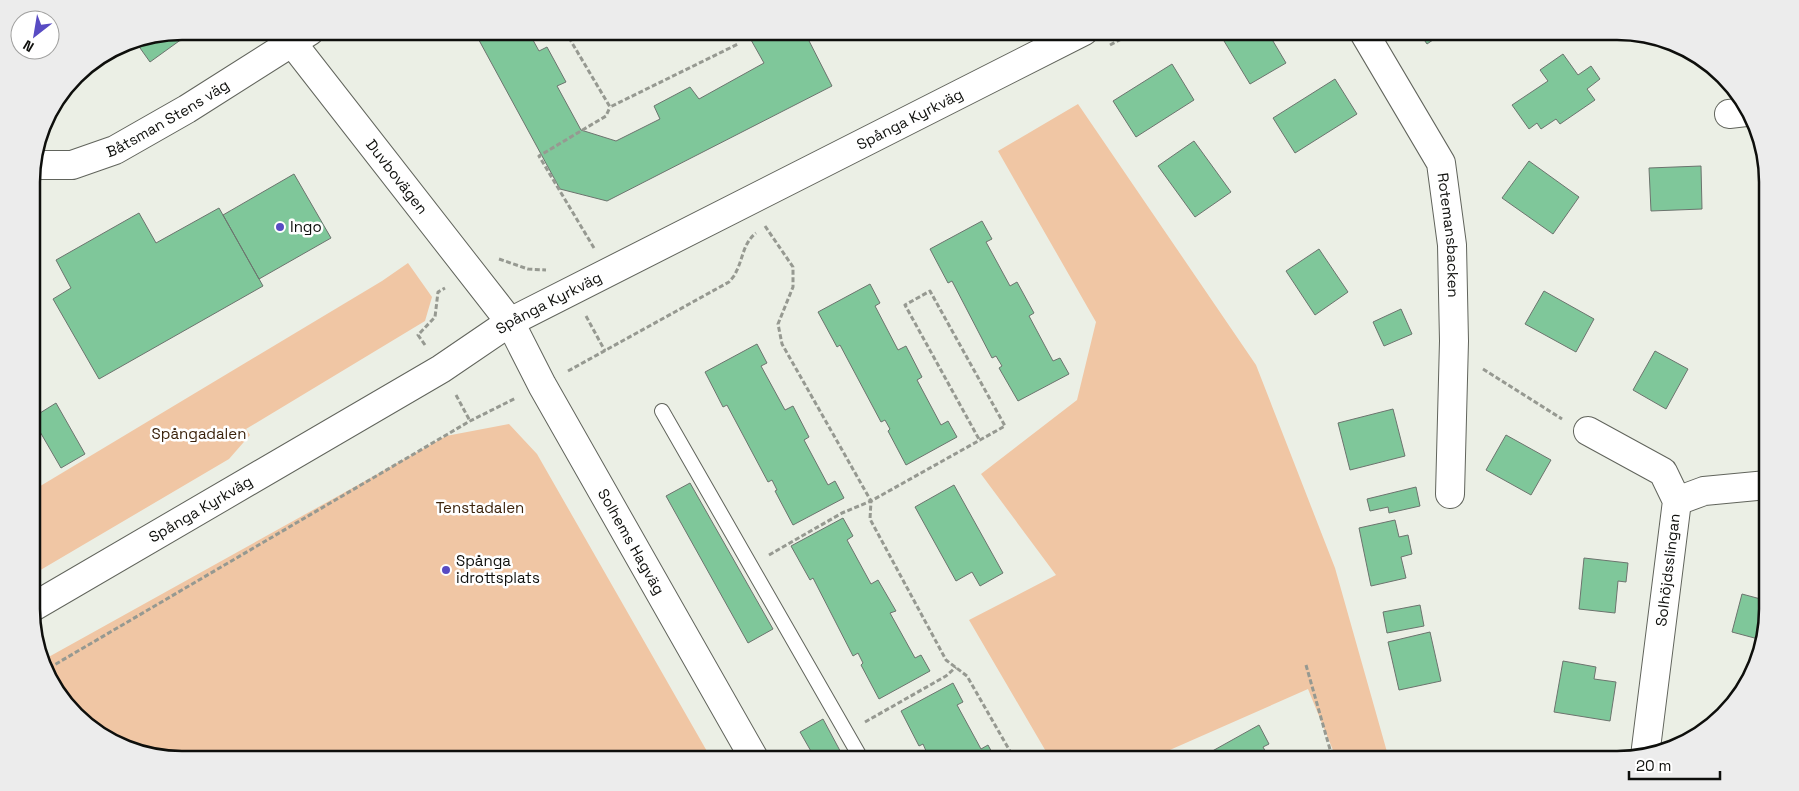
<svg xmlns="http://www.w3.org/2000/svg" width="1799" height="791" viewBox="0 0 1799 791" font-family="'Space Grotesk',sans-serif">
	<style>
		.green { fill: #f0c6a4 }
		.building { fill: #7fc79a; stroke: #6c746e }
		.lines { fill: none; stroke-linecap: round; stroke-linejoin: round }
		.lane-casing { stroke: #61645c; stroke-width: 16 }
		.street-casing { stroke: #61645c; stroke-width: 30 }
		.secondary-casing { stroke: #61645c; stroke-width: 30 }
		.path { stroke: #969991; stroke-width: 3; stroke-dasharray: 5 2.5; stroke-linecap: butt }
		.lane { stroke: #fff; stroke-width: 14 }
		.street { stroke: #fff; stroke-width: 28 }
		.secondary { stroke: #fff; stroke-width: 28 }
		.poi-dot { fill: #584bc3; stroke: #fff; stroke-width: 2 }
		.labels { text-anchor: middle; stroke-width: 5; stroke-linejoin: round; paint-order: stroke }
		.street-label { font-size: 15px; fill: #0e0f0c; stroke: #fff }
		.poi-label { font-size: 15px; fill: #0e0f0c; stroke: #fff; text-anchor: start }
		.park-label { font-size: 15px; fill: #3b230c; stroke: #fff }
		.rim { fill: none; stroke: #0e0f0c; stroke-width: 2.5 }
	</style>
	<rect width="100%" height="100%" fill="#ebefe5"/>
	<!-- green -->
	<path class="green" d="M1078,104L1256,365L1335,568L1389,759L1337,760L1308,689L1147,760H1051L969,620L1056,575L981,474L1077,400L1096,322L998,151Z
		M408,263L432,297L425,321L246,429L250,435L229,459L32,575V491L382,281Z
		M509,424L537,454L712,760H182L125,748L63,701L45,659L446,436Z"/>
	<!-- building -->
	<path class="building" d="M182,31H193L150,62L135,41Z
		M474,31H528L539,51L547,47L566,82L557,86L581,130L616,141L660,119L654,106L690,87L699,99L764,63L746,31H804L832,86L607,201L560,189Z
		M898,31H918L902,40Z
		M1218,31H1267L1286,63L1250,84Z
		M1418,31H1446L1427,44Z
		M1563,54L1578,75L1591,66L1600,79L1587,89L1595,100L1560,124L1556,119L1541,129L1537,123L1529,129L1512,105L1548,81L1540,70Z
		M1172,64L1194,100L1136,137L1113,101Z
		M1335,79L1357,114L1295,153L1273,118Z
		M1194,141L1231,192L1195,217L1158,166Z
		M1529,161L1579,197L1553,234L1502,198Z
		M1701,166L1702,209L1651,211L1649,168Z
		M294,174L331,238L259,279L223,215Z
		M219,208L263,286L99,379L53,299L71,288L56,260L139,213L156,243Z
		M982,221L992,239L986,242L1010,286L1017,282L1034,313L1029,316L1053,361L1060,358L1069,374L1018,401L999,368L1002,366L996,356L992,358L952,281L948,283L930,249Z
		M1319,249L1348,292L1315,315L1286,271Z
		M870,284L880,303L875,306L898,350L906,346L922,377L917,380L941,425L948,421L957,437L906,465L888,431L890,429L885,420L881,422L840,345L837,347L818,312Z
		M1544,291L1594,319L1576,352L1525,324Z
		M1401,309L1412,334L1384,346L1373,322Z
		M757,344L767,363L761,366L785,410L793,406L809,437L804,440L828,485L835,481L844,498L793,525L775,491L777,490L772,480L768,482L727,405L723,407L705,372Z
		M1655,351L1688,369L1666,409L1633,390Z
		M56,403L85,454L61,468L32,418Z
		M1393,409L1405,456L1350,470L1338,423Z
		M1506,435L1551,460L1531,495L1486,470Z
		M690,483L773,629L748,643L666,496Z
		M954,485L1003,573L980,586L972,572L956,581L915,507Z
		M1416,487L1420,506L1389,513L1388,507L1370,511L1367,499Z
		M843,518L853,536L847,540L871,584L878,580L896,611L890,613L915,658L921,655L930,671L879,699L861,665L863,663L858,653L853,656L813,578L810,580L791,546Z
		M1395,520L1399,537L1408,535L1412,554L1401,557L1406,578L1371,586L1359,528Z
		M1584,558L1628,563L1626,582L1618,581L1615,613L1579,609Z
		M1742,594L1768,601V609L1762,640L1732,632Z
		M1420,605L1424,626L1387,633L1383,612Z
		M1430,632L1441,681L1399,690L1388,642Z
		M1563,661L1596,667L1594,679L1616,682L1610,721L1554,712Z
		M953,683L963,702L957,705L981,749L988,745L996,760H930L923,744L919,746L901,711Z
		M823,719L845,760H816L800,732Z
		M1259,725L1269,744L1263,747L1270,760H1210L1207,754Z"/>
	<g class="lines">
		<defs>
			<path id="lane" d="M662,411L862,760"/>
			<g id="street">
				<path id="s1" d="M283,31L510,322L542,385L755,760"/>
				<path id="s2" d="M1363,31L1441,163L1452,245L1454,341L1450,494"/>
				<path d="M1729,114L1746,112"/>
				<path id="s3" d="M34,163L42,165H72L115,150L187,109L310,31"/>
				<path d="M1588,431L1663,472L1677,501L1645,756"/>
				<path d="M1677,501L1704,491L1767,485"/>
			</g>
			<g id="secondary">
				<path id="s4" d="M33,607L441,369L510,322L1084,31"/>
			</g>
		</defs>
		<!-- lane casing -->
		<use href="#lane" class="lane-casing"/>
		<!-- street casing -->
		<use href="#street" class="street-casing"/>
		<!-- secondary casing -->
		<use href="#secondary" class="secondary-casing"/>
		<!-- path -->
		<path class="path" d="M565,31L610,107L738,44
			M1110,45L1136,31
			M765,226L793,267V287L778,324L782,344L871,501L870,519L946,660L967,676L1015,760
			M594,248L539,156L606,116L610,107
			M499,259L528,269L546,270
			M586,316L605,351
			M425,345L418,335L435,317L438,292L445,288
			M1483,369L1562,419
			M568,371L729,282C731,279 735,276 736,272C743,259 743,243 756,233
			M456,395L470,421
			M769,555L842,513L871,501L1005,426L930,291L905,305L980,441
			M1306,665L1333,760
			M49,668L470,421L516,398
			M865,722L946,676L956,667"/>
		<!-- lane -->
		<use href="#lane" class="lane"/>
		<!-- street -->
		<use href="#street" class="street"/>
		<!-- secondary -->
		<use href="#secondary" class="secondary"/>
	</g>
	<!-- markers -->
	<g class="poi-dot">
		<circle cx="280" cy="227" r="5"/>
		<circle cx="446" cy="570" r="5"/>
	</g>
	<g class="labels">
		<!-- street labels -->
		<g class="street-label">
			<text dy="5" stroke="none"><textPath href="#s3" startOffset="145">Båtsman Stens väg</textPath></text>
			<text dy="5" stroke="none"><textPath href="#s4" startOffset="1004">Spånga Kyrkväg</textPath></text>
			<text dy="5" stroke="none"><textPath href="#s1" startOffset="185">Duvbovägen</textPath></text>
			<text dy="5" stroke="none"><textPath href="#s2" startOffset="226">Rotemansbacken</textPath></text>
			<text dy="5" stroke="none"><textPath href="#s4" startOffset="599">Spånga Kyrkväg</textPath></text>
			<text dy="5" stroke="none"><textPath href="#s4" startOffset="194">Spånga Kyrkväg</textPath></text>
			<text dy="5" stroke="none"><textPath href="#s1" startOffset="620">Solhems Hagväg</textPath></text>
			<text transform="translate(1668 570) rotate(-83)" y="5">Solhöjdsslingan</text>
		</g>
		<!-- poi labels -->
		<g class="poi-label">
			<text x="290" y="232">Ingo</text>
			<text x="456" y="566">Spånga<tspan x="456" dy="17">idrottsplats</tspan></text>
		</g>
		<!-- park labels -->
		<g class="park-label">
			<text x="199" y="439">Spångadalen</text>
			<text x="480" y="513">Tenstadalen</text>
		</g>
	</g>
	<!-- crop -->
	<path d="M0 0H1799V791H0ZM182 40H1617A142 142 0 0 1 1759 182V609A142 142 0 0 1 1617 751H182A142 142 0 0 1 40 609V182A142 142 0 0 1 182 40Z" fill="#ececec" fill-rule="evenodd"/>
	<path class="rim" d="M182 40H1617A142 142 0 0 1 1759 182V609A142 142 0 0 1 1617 751H182A142 142 0 0 1 40 609V182A142 142 0 0 1 182 40Z"/>
	<!-- north arrow -->
	<g transform="translate(35 35) rotate(211)"><circle r="24" fill="#ffffff" stroke="#9f9f9e"/>
	<path d="M0-4L9 19L0 12L-9 19Z" fill="#584bc3"/>
	<text y="-8" font-size="14" font-weight="bold" text-anchor="middle" fill="#0e0f0c">N</text>
	</g>
	<!-- scale -->
	<path d="M1629 771v8h91v-8" fill="none" stroke="#0e0f0c" stroke-width="2.5"/>
	<text x="1636" y="771" font-size="15" fill="#0e0f0c" stroke="#ffffff" stroke-width="4" paint-order="stroke">20 m</text>
</svg>
